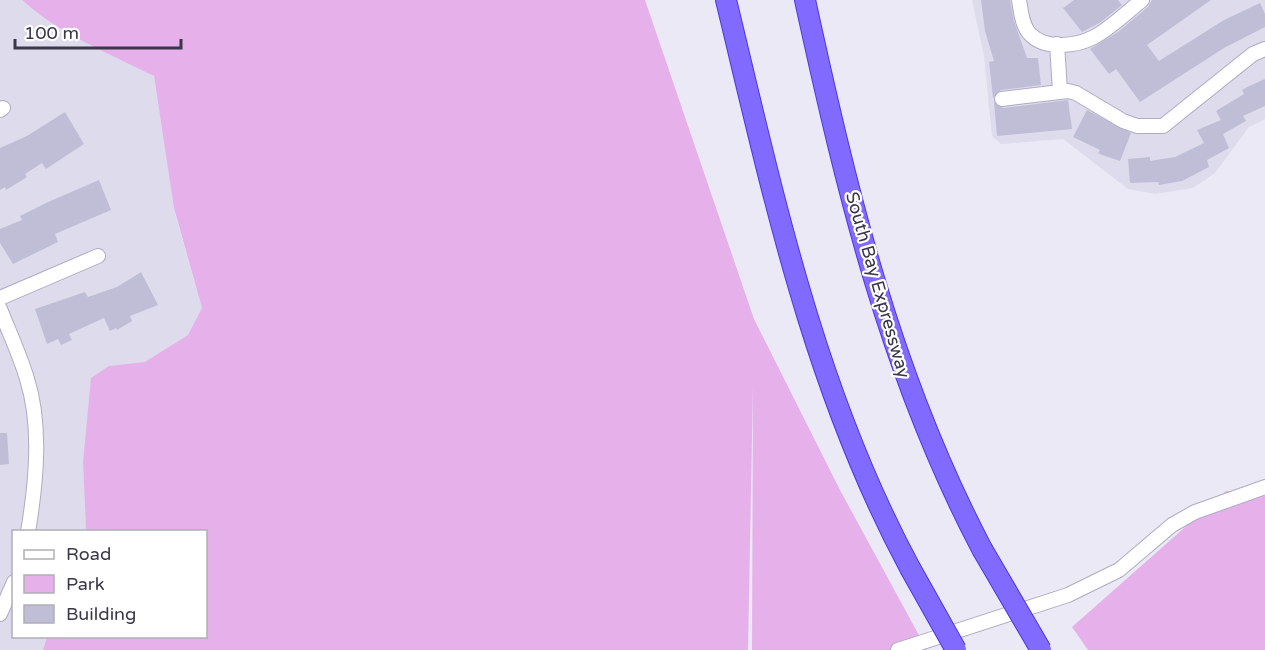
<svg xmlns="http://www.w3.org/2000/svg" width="1265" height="650" viewBox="0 0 1265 650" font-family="'Varela Round',sans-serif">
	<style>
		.residential { fill: #dedbed }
		.green { fill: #e6b1ea }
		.building { fill: #c0bed7 }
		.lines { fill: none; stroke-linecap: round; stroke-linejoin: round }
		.minor-casing { stroke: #afabc1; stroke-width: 16 }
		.highway-casing { stroke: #4a37e1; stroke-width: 22 }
		.minor { stroke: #fff; stroke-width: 14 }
		.highway { stroke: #806aff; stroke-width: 20 }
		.highway-bridge-casing { stroke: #4a37e1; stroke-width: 22; stroke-linecap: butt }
		.highway-bridge { stroke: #806aff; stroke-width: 20 }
		.labels { text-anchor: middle; stroke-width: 4.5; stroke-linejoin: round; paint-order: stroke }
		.street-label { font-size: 18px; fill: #393749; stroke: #fff }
	</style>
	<rect width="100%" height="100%" fill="#ebe9f5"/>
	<!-- residential -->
	<path class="residential" d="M0,0H23L154,76L176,217L202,308V315L188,335L145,363L109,366L83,462L86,531L14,532V636L47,637L43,650H0Z
		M972,0H1265V119L1249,127L1215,173L1193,188L1155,194L1128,189L1063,139L1001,144L992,136L984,56Z"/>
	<!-- green -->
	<path class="green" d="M22,0H645L754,319L840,490L927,650H752L753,386L748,650H43L47,637L206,636V532L86,531L83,462L91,378L109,366L145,362L188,335L202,308L174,208L154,76C110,54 58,33 22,0Z
		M1226,491L1265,496V650H1088L1072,627Z"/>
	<!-- building -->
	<path class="building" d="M981,0H1010L1014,21L1027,58H1038L1041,85L1001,90L993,98L989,62L994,61L985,31Z
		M1074,0H1118L1122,5L1101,22L1082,32L1063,8Z
		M1152,0H1211L1147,45L1159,61L1224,20L1260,3L1265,14V27L1224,48L1140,102L1116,69L1109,74L1090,49L1118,32L1148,7Z
		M1265,79V106L1243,116L1246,121L1223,134L1229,148L1207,160L1209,167L1182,181L1159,185L1158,182L1130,183L1128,159L1150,157V161L1175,157L1204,143L1197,130L1221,120L1216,111L1244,94L1242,90L1247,87Z
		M1068,100L1072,129L997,136L994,102L1003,108Z
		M1087,110L1131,133L1120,161L1102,155L1098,153L1100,150L1073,137Z
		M65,112L84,144L46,169L42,163L25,174L27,177L6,190L5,187L0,190V148L27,136Z
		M99,180L111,210L55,234L58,242L13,264L0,243V229L22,220L20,216L48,202Z
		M141,272L158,305L130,316L132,321L117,330L116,328L110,331L104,318L69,334L72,340L61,345L58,339L47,344L35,309L85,292L88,297L117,287Z
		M0,433H7L9,464L0,465Z"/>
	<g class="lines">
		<defs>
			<path id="minor" d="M1019,0C1021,11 1022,27 1031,35C1046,50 1077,46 1094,37C1111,28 1127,12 1142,0
				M1057,44L1060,91
				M1002,99L1068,91L1076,93L1123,121L1137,126H1163L1253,54L1265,49
				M0,110L3,108
				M0,298L98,256
				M0,309C9,332 20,355 27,379C42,426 36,484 28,532
				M0,614L14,582
				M898,650L1068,595L1119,570L1172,525L1195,512L1265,487"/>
			<path id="highway" d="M726,0C773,194 814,390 910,568
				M805,0C847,192 890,374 982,549"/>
		</defs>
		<!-- minor casing -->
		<use href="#minor" class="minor-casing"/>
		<!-- highway casing -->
		<use href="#highway" class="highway-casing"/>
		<!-- minor -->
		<use href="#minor" class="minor"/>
		<!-- highway -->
		<use href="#highway" class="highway"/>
		<defs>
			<path id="highway-bridge" d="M982,549L1041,650
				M910,568L956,650"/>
		</defs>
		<!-- highway-bridge casing -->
		<use href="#highway-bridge" class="highway-bridge-casing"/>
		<!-- highway-bridge -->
		<use href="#highway-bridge" class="highway-bridge"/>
	</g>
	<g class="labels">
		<!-- street labels -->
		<g class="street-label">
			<text transform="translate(878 285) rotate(74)" y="6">South Bay Expressway</text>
		</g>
	</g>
	<!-- legend -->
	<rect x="12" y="530" width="195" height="108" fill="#ffffff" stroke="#b0afb6" stroke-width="1.5"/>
	<rect x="24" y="550" width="30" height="9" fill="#ffffff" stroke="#b0afb6" stroke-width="1.5"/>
	<text x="66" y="560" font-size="18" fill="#393749">Road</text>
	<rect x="24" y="575" width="30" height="18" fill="#e6b1ea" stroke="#b0afb6" stroke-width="1.5"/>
	<text x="66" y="590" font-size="18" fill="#393749">Park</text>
	<rect x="24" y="605" width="30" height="18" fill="#c0bed7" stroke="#b0afb6" stroke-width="1.5"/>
	<text x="66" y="620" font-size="18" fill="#393749">Building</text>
	<!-- scale -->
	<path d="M15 39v9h166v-9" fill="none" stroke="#393749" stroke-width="3"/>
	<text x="24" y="39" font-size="18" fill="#393749" stroke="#ffffff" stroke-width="4.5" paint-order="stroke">100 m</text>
</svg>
